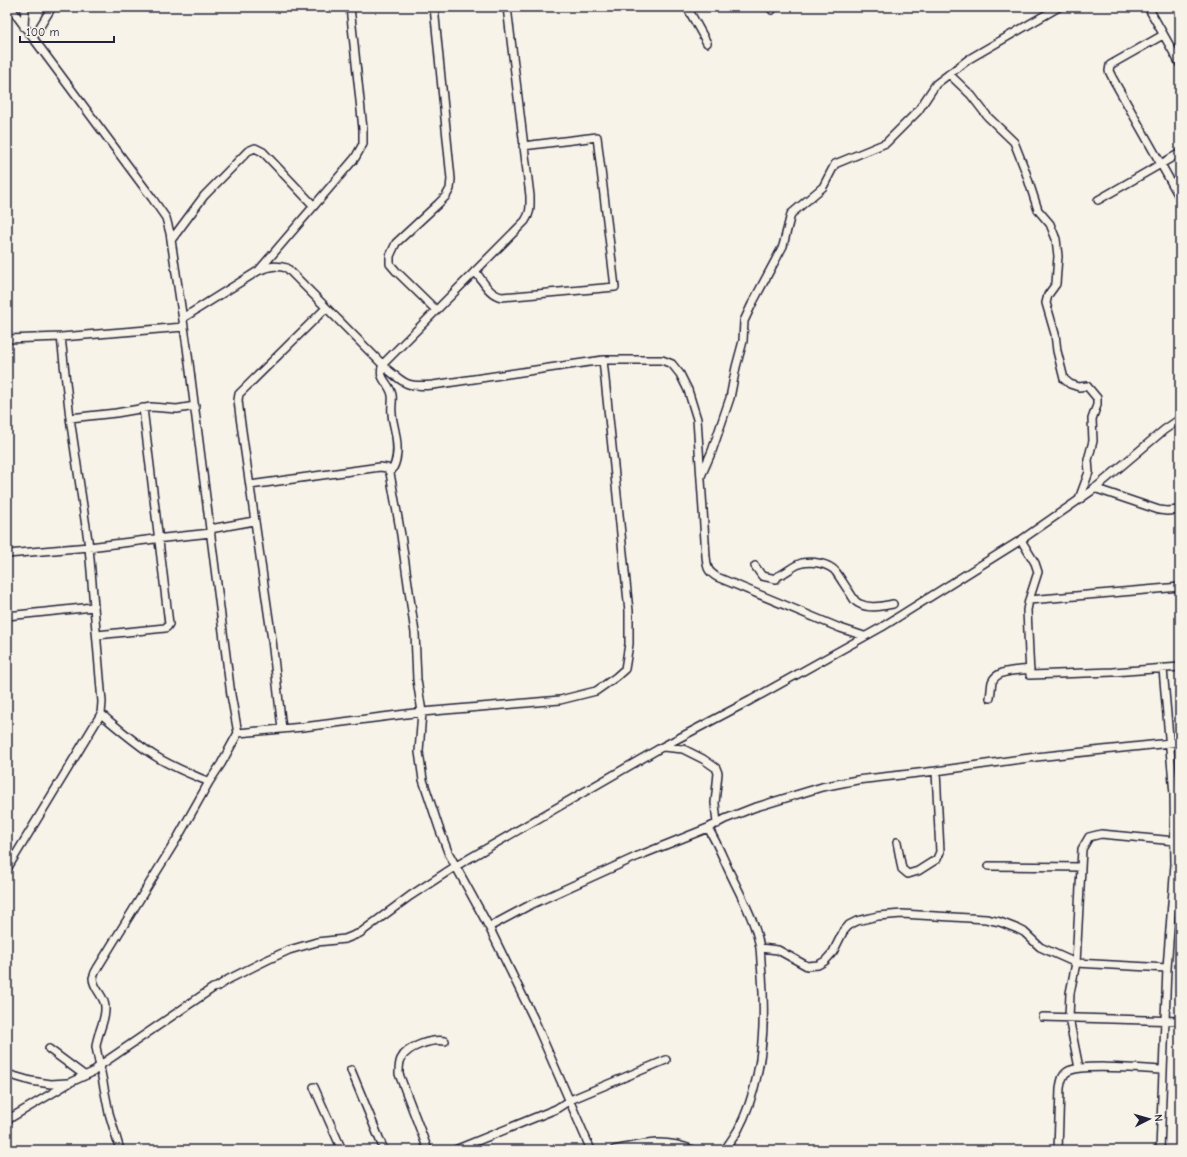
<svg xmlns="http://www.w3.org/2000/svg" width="1187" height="1157" viewBox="0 0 1187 1157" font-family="'Comic Neue',sans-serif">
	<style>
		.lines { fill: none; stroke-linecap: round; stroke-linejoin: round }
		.minor-casing { stroke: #22223b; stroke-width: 10 }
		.minor { stroke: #f7f3e8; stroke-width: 7 }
	</style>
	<rect width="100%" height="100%" fill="#f7f3e8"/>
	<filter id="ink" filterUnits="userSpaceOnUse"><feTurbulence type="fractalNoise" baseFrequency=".025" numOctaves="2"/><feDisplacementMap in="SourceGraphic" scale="8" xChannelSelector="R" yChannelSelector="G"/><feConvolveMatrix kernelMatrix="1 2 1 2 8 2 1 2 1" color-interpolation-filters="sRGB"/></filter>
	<g filter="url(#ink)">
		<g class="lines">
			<defs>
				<path id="minor" d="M10,7L152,198L166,218L170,233L187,347L231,695L238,733L303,727L422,712L560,700L596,691L616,677L625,669L629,644V611L603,360
					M434,7L451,179L450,189L446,196L438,204L396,243L390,256V264L396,271L436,310
					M687,7L707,43
					M770,7L772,10
					M1148,7L1180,64
					M24,27L25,7
					M1163,35L1110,65L1109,71L1113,79L1180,198
					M33,38L52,7
					M949,74L971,95L988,117L1014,142L1025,170L1038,210L1050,224L1056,239L1058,256L1056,284L1048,295L1046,303L1055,334L1057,351L1064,379L1070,384L1079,387L1087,386L1097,398V405L1092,419L1093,441L1088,460L1089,472L1079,499
					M1098,200L1180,153
					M172,239L204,196L248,151L255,148L263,152L314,206
					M260,269L355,158L363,144V129L350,7
					M475,271C483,281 489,295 502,297L615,287L597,137L523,146
					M183,318L258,271C270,266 275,265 287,268L387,369C406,385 407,387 433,385L603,360H662L672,364L680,374L688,390L697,419L706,556C707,567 707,571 717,577L840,628L864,636
					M7,339L61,337L184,327
					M70,418L116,413L151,407L177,409L195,406
					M390,473C399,461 398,446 395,431C394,425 392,419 392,413C391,407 393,401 392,395C389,381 377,380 383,364L525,221C531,212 530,207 530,196L507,7
					M701,476L712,451L730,398L736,367L743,341L744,321L752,304L783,246L791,214L823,187L835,164L886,143L918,111L936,84L969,59L1059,7
					M250,485L380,467L387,468L390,473L401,535L415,633L417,680L422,712L419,752L423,780L439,828L448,852L489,927L533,1017L591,1150
					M1094,488L1159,510L1167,511L1180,510
					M210,529L254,521
					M1021,540L1035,563L1038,572L1029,600L1027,610L1030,675L1113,672L1180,667
					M7,554L89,547L155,539L211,533
					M755,566L762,576L776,579L778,576C786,573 794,565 802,563C812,561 829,563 836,572C841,579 845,586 850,593C853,597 854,602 860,604C870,609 882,606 893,604
					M1029,600L1180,587
					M7,616L93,607
					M97,635L165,628L167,627L169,624L143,408
					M990,698C991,693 991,687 992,682C997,669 1018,671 1030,669
					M101,714C119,729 136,744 155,756C172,767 191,774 209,782
					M282,729L272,640L240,417L238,400L239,394L326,308
					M663,747L683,749L703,759L716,768L718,773L715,803L717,824
					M708,828C718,844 724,861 732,877C743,900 756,923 760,948C761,957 761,966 762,975C766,1027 763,1082 738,1130C734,1137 729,1143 725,1150
					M897,842L902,869L908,874L918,871L937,859L940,852L936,771
					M989,866L1081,867
					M7,869L101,714L102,702L89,547L70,418L61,337
					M489,927L530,905L638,856L708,828L725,819L753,808L822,787L857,780L936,771L1036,757L1180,742
					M760,948L778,950L807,966L818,965L825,961L833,952L843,932L849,925L857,921L878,916L902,914L986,919L1000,922L1018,929L1024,932L1040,947L1076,963L1167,968L1175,864L1174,794L1163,669
					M1043,1017L1180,1021
					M49,1049L84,1075
					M1079,1068L1069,1018L1070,993L1076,963L1082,849L1089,837L1101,834L1175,841
					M351,1070L384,1150
					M7,1074L31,1081L51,1084L67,1083
					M314,1087L342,1150
					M7,1120L71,1082L93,1072L99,1066L213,988L217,987L229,979L267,960L289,950L317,942L345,939L360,933L410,896L456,866L662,747L751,700L882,627L1021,540L1093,490L1164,430L1180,419
					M120,1150L109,1113L96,1047C97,1033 106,1021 105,1007C105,996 93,989 93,978C94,974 96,970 98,967L178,837L209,782L221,764L238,733
					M428,1150L399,1074C399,1069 399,1063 401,1059C407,1046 432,1039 445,1041
					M455,1150L556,1109L570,1100L666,1060
					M614,1150C644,1144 663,1138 693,1150
					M1058,1150L1060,1088C1061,1082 1062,1075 1067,1072C1079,1063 1145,1069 1162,1070
					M1160,1150L1167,968"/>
			</defs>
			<!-- minor casing -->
			<use href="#minor" class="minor-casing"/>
			<!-- minor -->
			<use href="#minor" class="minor"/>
		</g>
	</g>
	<!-- margin -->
	<rect width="1187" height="1157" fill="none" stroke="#f7f3e8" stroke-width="24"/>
	<rect x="12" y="12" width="1163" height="1133" fill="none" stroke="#22223b" stroke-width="1.5" filter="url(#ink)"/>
	<!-- north arrow -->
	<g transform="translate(1149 1119) rotate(84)" stroke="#f7f3e8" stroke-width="3" paint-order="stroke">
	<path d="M0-3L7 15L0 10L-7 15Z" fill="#22223b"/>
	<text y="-6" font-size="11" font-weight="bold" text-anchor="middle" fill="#22223b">N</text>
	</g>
	<!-- scale -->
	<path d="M20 36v6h94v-6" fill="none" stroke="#22223b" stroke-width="2"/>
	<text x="26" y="36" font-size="12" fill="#22223b" stroke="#f7f3e8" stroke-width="3" paint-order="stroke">100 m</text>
</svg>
